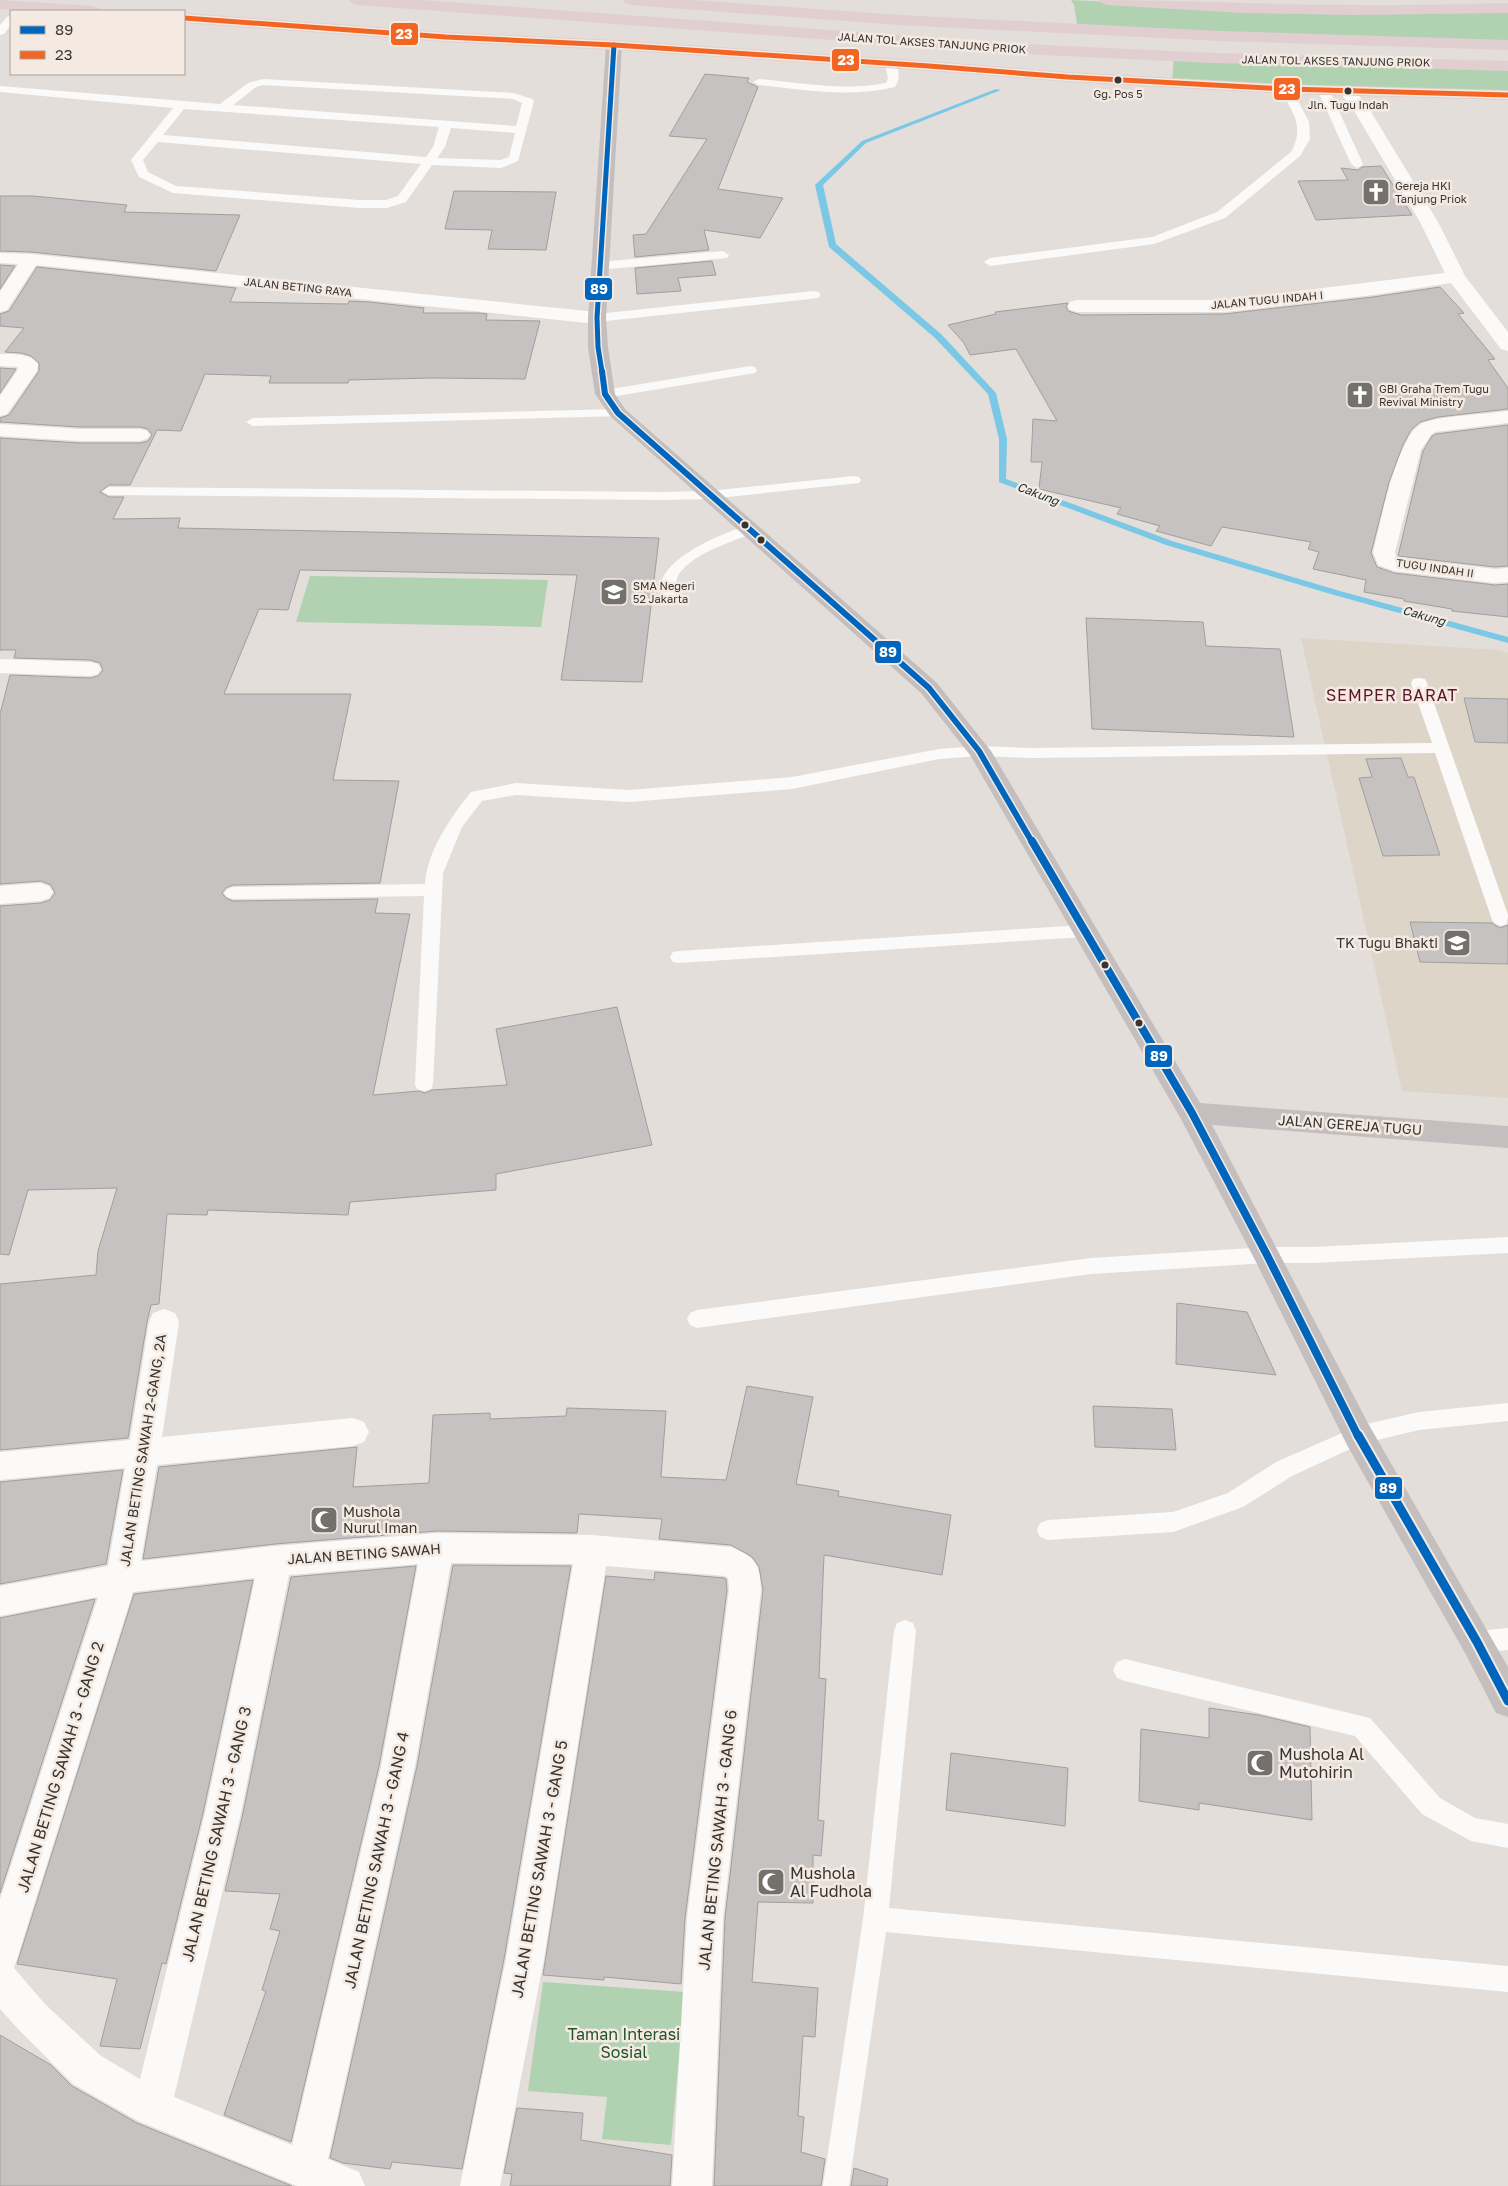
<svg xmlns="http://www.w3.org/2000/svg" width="1508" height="2186" viewBox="0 0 1508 2186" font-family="'Golos Text',sans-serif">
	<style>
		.education { fill: #ddd5c8 }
		.green { fill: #b0d2b1 }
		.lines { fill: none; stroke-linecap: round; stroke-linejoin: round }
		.stream { fill: #7ac8e5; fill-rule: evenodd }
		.building { fill: #c6c2c1; stroke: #a29e9c }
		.lane { fill: #fbfaf9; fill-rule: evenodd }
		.street { fill: #fbfaf9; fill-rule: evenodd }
		.secondary { fill: #c4bfbe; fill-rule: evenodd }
		.highway { fill: #e0ced0; fill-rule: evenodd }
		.bus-1-far3-casing { stroke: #f4eae2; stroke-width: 8 }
		.bus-1-far2-casing { stroke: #f4eae2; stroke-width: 9 }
		.bus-1-far1-casing { stroke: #f4eae2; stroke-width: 11 }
		.bus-1-casing { stroke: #f4eae2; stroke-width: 13 }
		.bus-2-casing { stroke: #f4eae2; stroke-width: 8 }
		.bus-1-far3 { stroke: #0065bd; stroke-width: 5 }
		.bus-1-far2 { stroke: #0065bd; stroke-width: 6 }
		.bus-1-far1 { stroke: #0065bd; stroke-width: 8 }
		.bus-1 { stroke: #0065bd; stroke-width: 9 }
		.bus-2 { stroke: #f26522; stroke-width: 5 }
		.bus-dot { fill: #383431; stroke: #f4eae2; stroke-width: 2 }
		.labels { text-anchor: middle; stroke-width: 5; stroke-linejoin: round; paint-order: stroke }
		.far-street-label { font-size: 11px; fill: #383431; stroke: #f4eae2 }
		.far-bus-label { font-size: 11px; fill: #383431; stroke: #f4eae2 }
		.far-poi-label { font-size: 11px; fill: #383431; stroke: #f4eae2; text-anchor: start }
		.far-water-label { font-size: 12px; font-style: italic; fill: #192c35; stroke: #f4eae2 }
		.poi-label { font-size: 14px; fill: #383431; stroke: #f4eae2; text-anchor: end }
		.street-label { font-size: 14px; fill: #383431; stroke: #f4eae2 }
		.quarter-label { font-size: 16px; letter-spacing: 1px; fill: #5a162b; stroke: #f4eae2 }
		.near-poi-label { font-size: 16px; fill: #383431; stroke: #f4eae2; text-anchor: start }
		.near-street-label { font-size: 16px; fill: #383431; stroke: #f4eae2 }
		.near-park-label { font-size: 16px; fill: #20552b; stroke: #f4eae2 }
		.line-badge { stroke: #f4eae2; stroke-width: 2 }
		.badge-label { font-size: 14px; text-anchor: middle; font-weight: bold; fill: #fff }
	</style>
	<rect width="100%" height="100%" fill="#e3ded9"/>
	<!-- education -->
	<path class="education" d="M1301,638L1500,650L1508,653V1098L1402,1091Z"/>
	<!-- green -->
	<path class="green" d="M1071,0L1241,8H1508V45L1070,28L1077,24L1074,5Z
		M1174,56L1508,65V95L1172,83Z
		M310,576L548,580L541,627L296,622Z
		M543,1982L685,1992L671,2145L602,2139L607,2097L528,2091Z"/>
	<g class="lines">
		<!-- stream -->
		<path class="stream" d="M996,89L1001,90L866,143L823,185L836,244L941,334L996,393L1007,439L1006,479L1172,541L1340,591L1508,637V643L1334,595L1166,545L999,482V439L988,394L935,338L829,247L815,185L862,141Z"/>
	</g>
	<!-- building -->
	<path class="building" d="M705,74L749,78L747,82L758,87L718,189L783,198L760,238L704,230L709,250L635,257L633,235L646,234L707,139L669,136Z
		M1381,166L1412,215L1316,220L1298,181L1348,180L1341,168L1358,170L1362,167Z
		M454,191L556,192L546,250L488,249L492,230L445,229Z
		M0,196H33L127,205L124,212L240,215L216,271L31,252L0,251Z
		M712,261L716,275L678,278L681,291L637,294L635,268Z
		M0,265L15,266L0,289Z
		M37,267L236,288L230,302L348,304L349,301L369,302L424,308L423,313H479L487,314L486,320L540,321L525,379L432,378L349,380L348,383H269L271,376L205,374L181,431L157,430L130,485H109L100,492L109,497H124L113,519L180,518L178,528L659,538L642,682L561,680L577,575L300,570L288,610L259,609L224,694H351L333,780L399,781L380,883L233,885L226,888L222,893L226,898L233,901L378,899L375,913L410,914L373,1095L419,1091L425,1093L432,1090L507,1085L496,1029L617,1007L652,1145L496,1174V1190L350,1202L348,1215L208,1210L207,1215L167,1214L159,1304L151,1305L147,1322L128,1438L0,1450V1284L96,1275L98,1251L117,1188L28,1190L9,1255L0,1254V906L41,903L50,900L55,893L51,885L41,881L0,884V714L10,675L90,678L98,676L103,670L100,663L90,660L14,658L16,650H0V438L80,443H140L148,441L152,435L148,429L140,427H80L0,422V418L9,415L39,371V363L31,356L21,353L5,352L24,328L0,326V314L9,311Z
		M1440,287L1464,313L1458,314L1495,359L1488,360L1508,388V409L1438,417L1420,422L1411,430L1403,445L1389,482L1371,553L1377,567L1394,573L1495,585L1508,584V617L1452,611V609L1404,601V599L1364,592L1366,580L1313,569L1319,552L1308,549L1311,542L1222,527L1211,546L1156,531L1160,526L1117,514L1121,508L1039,489L1042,462H1031L1033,419L1057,421L1016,349L970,355L964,343L948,325L996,314L995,312L1068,303L1066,307L1068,311L1081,315L1224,314L1373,297Z
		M0,368L16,369L0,393Z
		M1508,425V566L1495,567L1398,556L1423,451L1432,436L1436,434Z
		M1086,618L1203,622L1206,646L1280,649L1294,737L1092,729Z
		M1464,698L1508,699V743L1475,742Z
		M1401,758L1408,777H1414L1440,855L1383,856L1359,778L1372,777L1366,759Z
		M1410,922L1492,923L1500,928L1508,925V964L1420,962Z
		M1177,1303L1247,1312L1276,1375L1176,1364Z
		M747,1386L813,1397L796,1484L839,1491L838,1496L951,1515L942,1575L824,1555L819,1678L826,1679L818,1820L824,1821L821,1856L813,1855V1903L758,1902L752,1982L818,1988L815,2037L803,2036L798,2116L804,2117L801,2152L825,2159L821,2186H714L725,1918L763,1590L759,1567L752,1557L731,1545L659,1539L662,1519L579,1514L577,1533L437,1531L275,1544L143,1559L159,1467L357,1447L353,1487L429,1483L433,1415L490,1413V1419L566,1416L567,1408L666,1411L661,1477L726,1480Z
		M1093,1406L1172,1409L1176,1450L1095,1447Z
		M123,1470L106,1564L0,1584V1482Z
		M453,1565L571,1566L504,1959L462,2169L392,2162L390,2169L343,2163L330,2158L417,1766Z
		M416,1566L379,1766L291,2142L224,2115L266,1991L262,1990L280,1931L270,1929L280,1894L225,1891L243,1813L291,1577Z
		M655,1572L724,1578L726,1579L727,1590L685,1918L681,1984L604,1977V1980L543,1975L606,1576L654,1580Z
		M253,1580L203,1813L166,1964L162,1963L140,2049L100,2046L117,1979L17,1964L134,1594Z
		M95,1599L0,1893V1618Z
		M1209,1708L1259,1715L1310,1727L1312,1820L1199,1803V1810L1139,1801L1141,1729L1209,1738Z
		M951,1753L1068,1768L1065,1826L946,1810Z
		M0,2035L51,2065L72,2086L137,2123L292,2186H0Z
		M517,2108L583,2113L581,2140L672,2155L670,2186H510L512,2174L504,2173Z
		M854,2168L888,2179L887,2186H851Z"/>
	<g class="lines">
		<!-- lane -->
		<path class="lane" d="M11,16V25L4,34L0,35V25L7,17Z
			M891,61L897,64C899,73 900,79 895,87C851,98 804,90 759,85L753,82L759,79C801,83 845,91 886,83L888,78L885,64Z
			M263,79L514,93L532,99L534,101L518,161L501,168L432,165L406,202L387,208H359L173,193L139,177L131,160L173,108L0,92V86L220,104L248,83ZM263,85L513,99L522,103L516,126L233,105L256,87ZM184,109L439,127L433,147L426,157L163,135ZM451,128L515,133L509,157L500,160L437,158L445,147ZM158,142L421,164L398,196L386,200H359L176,186L148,172L143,160Z
			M1286,86L1292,89L1309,122L1310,139L1300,156L1225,218L1154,244L990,266L984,262L990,258L1152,237L1217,212L1291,152C1305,126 1293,113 1280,89Z
			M1324,88L1330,91L1363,164L1361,166L1357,168L1351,164L1318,91Z
			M723,251L729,255L727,258L599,270L593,266L599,262Z
			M814,291L819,292L820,295L819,298L597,322L591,318L597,314Z
			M750,366L755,367L757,370L755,373L605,398L598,394L605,390Z
			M618,409L625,413L623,416L253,426L246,422L253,418Z
			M854,476L859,477L861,480L859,483L709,499L662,500L109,495L102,491L109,487L662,492L709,491Z
			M750,525L755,526L757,529L755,532C731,543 696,551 679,574C673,582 680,593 675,600H665C641,565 726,531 750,525Z
			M1419,678L1425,679L1427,683L1508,915L1507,924L1501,926L1495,924L1492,920L1435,753L1031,758L979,756L939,759L792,789L629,802L516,795L482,801L462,827L443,873L433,1084L431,1089L424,1091L417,1089L415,1084L424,896L233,899L227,897L224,893L227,889L233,887L425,884C427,851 451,817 471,792L516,783L629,790L792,777L939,749L979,746L1031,748L1432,743L1411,683L1413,679Z
			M1084,925L1090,927L1093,931L1090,935L1084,937L679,963L673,962L670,957L673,952L679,951Z
			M1508,1237V1253L1314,1263H1267L1091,1274L697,1328L690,1325L687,1319L690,1313L697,1310L1091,1258L1267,1247H1314Z
			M1508,1403V1421L1419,1430L1361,1444L1292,1476L1243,1507L1173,1532L1048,1540L1040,1537L1037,1530L1040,1523L1048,1520L1173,1512L1228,1493L1276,1462L1358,1426L1419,1412Z
			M905,1620L913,1623L916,1631L889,1908L1508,1966V1992L886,1932L849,2186H823L863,1919L894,1631L897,1623Z
			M1508,1628V1650L1477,1653L1469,1650L1466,1642L1469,1634L1477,1631Z
			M1125,1659L1370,1718L1440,1798L1475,1818L1508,1824V1848L1471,1841L1422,1814L1355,1736L1125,1681L1117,1678L1113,1670L1117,1662Z"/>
		<!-- street -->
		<path class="street" d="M1347,86L1353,88L1368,107L1438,222L1465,276L1508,332V351L1501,349L1451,283L1373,295L1224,312H1077L1070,310L1068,306L1070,302L1077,300H1224L1445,273L1420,222L1353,109L1339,91L1341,88Z
			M0,253L31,254L597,312L604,314L606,318L604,322L597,324L36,265L7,310L0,312V292L18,264L0,263Z
			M0,354C12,354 30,353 38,364L37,371L7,414L0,416V396L17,371L18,367L0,366Z
			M1508,411V423L1435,432L1431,435L1421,450L1395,552L1396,557L1399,558L1495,569L1508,568V582L1495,583L1394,571L1378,565L1373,552C1380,525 1397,436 1421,424C1436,416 1488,414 1508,411Z
			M0,424L80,429H140L147,431L150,435L147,439L140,441H80L0,436Z
			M0,659L90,662L98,664L101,669L98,674L90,676L0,673Z
			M40,883L49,886L53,892L49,898L40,901L0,904V886Z
			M164,1309L175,1313L179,1322L162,1437L353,1418L364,1422L369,1432L364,1442L353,1446L157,1465L141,1561L275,1546L437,1533L592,1535L731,1547C756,1557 760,1564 761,1590L723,1918L712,2186H672L687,1918L729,1590L728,1578L725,1576L606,1566L544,1959L500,2186H460L506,1959L573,1564L451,1563L415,1766L328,2159L359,2172L365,2186H297L138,2121L73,2084L19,2030L0,2009V1899L98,1597L0,1616V1586L108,1566L125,1468L0,1480V1452L130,1440L149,1322L153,1313ZM418,1564L381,1766L292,2145L174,2097L241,1813L289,1575ZM255,1578L205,1813L140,2079L101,2056L45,2004L14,1968L133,1592Z"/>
		<!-- secondary -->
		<path class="secondary" d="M614,40L620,42L622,45L606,318L608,347L615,394L625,409L937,683L991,751L1200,1103L1508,1126V1148L1212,1125L1369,1425L1508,1667V1717L1496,1713L1465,1653L1347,1445L1255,1260L1181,1119L970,755L921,693L611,417L595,394L588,347V318L606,45L608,42Z"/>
		<!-- highway -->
		<path class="highway" d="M0,0L92,6L98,8L100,11H34L0,9Z
			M349,0H420L1023,44L1212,53L1508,61V71L1212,63L1023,54L357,5L352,3Z
			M623,0H693L899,15L1221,31L1508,40V50L1221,41L899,25L631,5L626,3Z
			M1099,0C1184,0 1268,5 1353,5C1404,6 1456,4 1508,3V13L1354,15L1241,13L1107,5L1102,3Z
			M184,13L446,32L614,40L929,61L1068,72L1286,84L1508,90V100L1286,94L1068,82L929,71L614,50L446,42L184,23Z"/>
		<defs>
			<path id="bus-1-far3" d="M602,372L598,347L597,318L614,45"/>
			<path id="bus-1-far2" d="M602,371L605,394L618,413L929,688L979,751L1032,842"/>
			<path id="bus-1-far1" d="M1032,841L1192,1113L1267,1255L1358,1436"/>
			<path id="bus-1" d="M1358,1435L1477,1642L1508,1701"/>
			<path id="bus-2" d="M184,18L446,37L614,45L929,66L1068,77L1286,89L1508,95"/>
		</defs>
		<!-- bus-1-far3 casing -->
		<use href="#bus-1-far3" class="bus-1-far3-casing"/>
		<!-- bus-1-far2 casing -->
		<use href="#bus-1-far2" class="bus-1-far2-casing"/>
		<!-- bus-1-far1 casing -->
		<use href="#bus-1-far1" class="bus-1-far1-casing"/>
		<!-- bus-1 casing -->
		<use href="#bus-1" class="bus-1-casing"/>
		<!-- bus-2 casing -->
		<use href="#bus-2" class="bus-2-casing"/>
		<!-- bus-1-far3 -->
		<use href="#bus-1-far3" class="bus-1-far3"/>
		<!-- bus-1-far2 -->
		<use href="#bus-1-far2" class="bus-1-far2"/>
		<!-- bus-1-far1 -->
		<use href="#bus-1-far1" class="bus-1-far1"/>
		<!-- bus-1 -->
		<use href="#bus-1" class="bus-1"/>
		<!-- bus-2 -->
		<use href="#bus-2" class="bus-2"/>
	</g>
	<!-- icons -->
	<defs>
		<symbol id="church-square" viewBox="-11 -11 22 22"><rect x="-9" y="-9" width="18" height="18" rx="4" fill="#74706c" stroke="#f4eae2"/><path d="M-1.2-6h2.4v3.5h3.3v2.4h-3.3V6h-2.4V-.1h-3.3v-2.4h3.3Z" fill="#fff"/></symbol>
		<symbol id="school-square" viewBox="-11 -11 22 22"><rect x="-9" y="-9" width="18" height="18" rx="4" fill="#74706c" stroke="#f4eae2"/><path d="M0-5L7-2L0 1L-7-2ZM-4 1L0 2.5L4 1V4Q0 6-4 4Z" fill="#fff"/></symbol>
		<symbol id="mosque-square" viewBox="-11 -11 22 22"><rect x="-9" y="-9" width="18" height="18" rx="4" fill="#74706c" stroke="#f4eae2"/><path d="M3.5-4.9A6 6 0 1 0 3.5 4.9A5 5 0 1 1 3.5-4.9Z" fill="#fff"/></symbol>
	</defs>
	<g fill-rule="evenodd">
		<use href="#church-square" x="1360" y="176" width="32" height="32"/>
		<use href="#church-square" x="1344" y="379" width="32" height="32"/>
		<use href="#school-square" x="598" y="576" width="32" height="32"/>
		<use href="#school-square" x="1441" y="927" width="32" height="32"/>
		<use href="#mosque-square" x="308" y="1504" width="32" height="32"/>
		<use href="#mosque-square" x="1244" y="1747" width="32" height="32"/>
		<use href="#mosque-square" x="755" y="1866" width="32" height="32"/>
	</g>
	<!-- markers -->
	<g class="bus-dot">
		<circle cx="1118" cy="80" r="4.5"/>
		<circle cx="1348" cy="91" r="4.5"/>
		<circle cx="745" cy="525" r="4.5"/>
		<circle cx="761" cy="540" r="4.5"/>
		<circle cx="1105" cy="965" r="4.5"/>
		<circle cx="1139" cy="1023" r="4.5"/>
	</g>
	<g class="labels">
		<!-- far-street labels -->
		<g class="far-street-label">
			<text transform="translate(932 43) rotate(4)" y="4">JALAN TOL AKSES TANJUNG PRIOK</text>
			<text transform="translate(1336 61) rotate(1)" y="4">JALAN TOL AKSES TANJUNG PRIOK</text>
			<text transform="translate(298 287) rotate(6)" y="4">JALAN BETING RAYA</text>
			<text transform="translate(1267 300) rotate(-5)" y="4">JALAN TUGU INDAH I</text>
			<text transform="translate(1435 568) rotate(8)" y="4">TUGU INDAH II</text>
		</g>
		<!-- far-bus labels -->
		<g class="far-bus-label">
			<text x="1118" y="98">Gg. Pos 5</text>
			<text x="1348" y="109">Jln. Tugu Indah</text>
		</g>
		<!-- far-poi labels -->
		<g class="far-poi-label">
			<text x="1395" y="190">Gereja HKI<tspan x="1395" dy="13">Tanjung Priok</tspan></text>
			<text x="1379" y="393">GBI Graha Trem Tugu<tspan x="1379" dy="13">Revival Ministry</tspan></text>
			<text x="633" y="590">SMA Negeri<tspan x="633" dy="13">52 Jakarta</tspan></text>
		</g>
		<!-- far-water labels -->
		<g class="far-water-label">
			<text transform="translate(1038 494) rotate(21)" y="4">Cakung</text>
			<text transform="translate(1424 616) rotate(16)" y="4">Cakung</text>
		</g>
		<!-- poi labels -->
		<g class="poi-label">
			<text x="1438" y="948">TK Tugu Bhakti</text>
			<text x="343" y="1517" text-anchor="start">Mushola<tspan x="343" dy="16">Nurul Iman</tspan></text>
		</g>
		<!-- street labels -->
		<g class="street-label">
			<text transform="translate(1350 1125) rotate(4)" y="5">JALAN GEREJA TUGU</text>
			<text transform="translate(143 1450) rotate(-81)" y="5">JALAN BETING SAWAH 2-GANG, 2A</text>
			<text transform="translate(364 1554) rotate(-4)" y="5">JALAN BETING SAWAH</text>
		</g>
		<!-- quarter labels -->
		<g class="quarter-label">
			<text x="1392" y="701">SEMPER BARAT</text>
		</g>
		<!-- near-poi labels -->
		<g class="near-poi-label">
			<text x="1279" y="1760">Mushola Al<tspan x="1279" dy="18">Mutohirin</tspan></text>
			<text x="790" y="1879">Mushola<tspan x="790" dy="18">Al Fudhola</tspan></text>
		</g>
		<!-- near-street labels -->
		<g class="near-street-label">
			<text transform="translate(60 1767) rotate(-73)" y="6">JALAN BETING SAWAH 3 - GANG 2</text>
			<text transform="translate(216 1834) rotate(-77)" y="6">JALAN BETING SAWAH 3 - GANG 3</text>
			<text transform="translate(717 1840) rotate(-84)" y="6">JALAN BETING SAWAH 3 - GANG 6</text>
			<text transform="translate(376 1860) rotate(-78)" y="6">JALAN BETING SAWAH 3 - GANG 4</text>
			<text transform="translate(539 1869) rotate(-80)" y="6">JALAN BETING SAWAH 3 - GANG 5</text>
		</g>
		<!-- near-park labels -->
		<g class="near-park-label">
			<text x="624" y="2040">Taman Interasi<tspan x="624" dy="18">Sosial</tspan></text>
		</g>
	</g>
	<g class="line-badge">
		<rect x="390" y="22" width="29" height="24" rx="5" fill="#f26522"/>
		<rect x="831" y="48" width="29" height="24" rx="5" fill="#f26522"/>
		<rect x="1273" y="77" width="28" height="24" rx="5" fill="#f26522"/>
		<rect x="584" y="277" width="29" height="24" rx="5" fill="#0065bd"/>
		<rect x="874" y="640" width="28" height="24" rx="5" fill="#0065bd"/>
		<rect x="1144" y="1044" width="29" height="24" rx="5" fill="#0065bd"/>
		<rect x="1374" y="1476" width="29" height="24" rx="5" fill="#0065bd"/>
	</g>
	<g class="badge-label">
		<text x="404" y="39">23</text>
		<text x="846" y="65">23</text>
		<text x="1287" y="94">23</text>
		<text x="599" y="294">89</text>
		<text x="888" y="657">89</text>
		<text x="1159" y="1061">89</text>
		<text x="1388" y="1493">89</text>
	</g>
	<!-- legend -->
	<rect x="10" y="10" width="175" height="65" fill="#f4eae2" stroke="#a9a19b"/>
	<rect x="20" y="26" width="25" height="8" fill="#0065bd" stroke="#a9a19b"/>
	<text x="55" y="35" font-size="15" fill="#383431">89</text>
	<rect x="20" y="51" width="25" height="8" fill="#f26522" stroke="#a9a19b"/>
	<text x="55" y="60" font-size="15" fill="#383431">23</text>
</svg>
